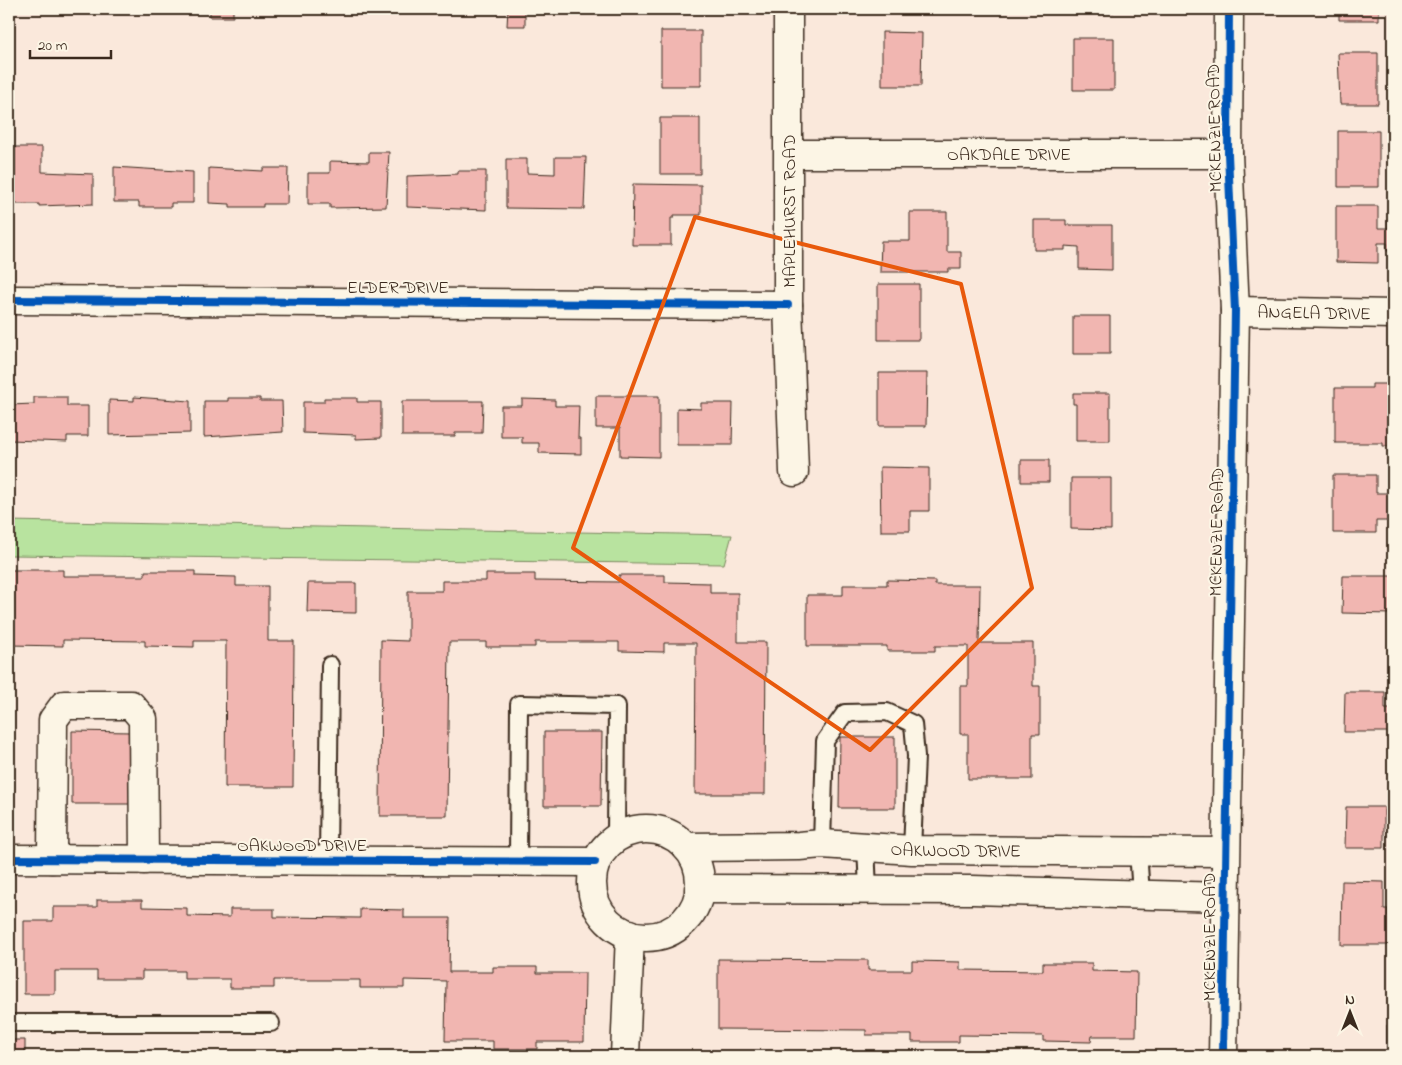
<svg xmlns="http://www.w3.org/2000/svg" width="1402" height="1065" viewBox="0 0 1402 1065" font-family="'Indie Flower',sans-serif">
	<style>
		.green { fill: #b8e39f; stroke: #7a865e }
		.building { fill: #f1b6b1; stroke: #3b2a1e }
		.lines { fill: none; stroke-linecap: round; stroke-linejoin: round }
		.lane-casing { stroke: #3b2a1e; stroke-width: 20 }
		.street-casing { stroke: #3b2a1e; stroke-width: 31 }
		.secondary-casing { stroke: #3b2a1e; stroke-width: 31 }
		.lane { stroke: #fcf5e5; stroke-width: 16 }
		.street { stroke: #fcf5e5; stroke-width: 28 }
		.secondary { stroke: #fcf5e5; stroke-width: 28 }
		.cycleway-casing { stroke: #fcf5e5; stroke-width: 11 }
		.cycleway { stroke: #0057b8; stroke-width: 8 }
		.marked { fill: none; stroke: #e8590c; stroke-width: 4; stroke-linejoin: round }
		.labels { text-anchor: middle; stroke-width: 4; stroke-linejoin: round; paint-order: stroke }
		.street-label { font-size: 18px; fill: #3b2a1e; stroke: #fcf5e5 }
	</style>
	<rect width="100%" height="100%" fill="#fae8db"/>
	<filter id="ink" filterUnits="userSpaceOnUse"><feTurbulence type="fractalNoise" baseFrequency=".02" numOctaves="2"/><feDisplacementMap in="SourceGraphic" scale="10" xChannelSelector="R" yChannelSelector="G"/><feConvolveMatrix kernelMatrix="1 2 1 2 8 2 1 2 1" color-interpolation-filters="sRGB"/></filter>
	<g filter="url(#ink)">
		<!-- green -->
		<path class="green" d="M9,521L732,535L724,564L9,555Z"/>
		<!-- building -->
		<path class="building" d="M166,9H196V12H166Z
			M210,9H233V17H210Z
			M508,9H525V26H507Z
			M1080,9H1114V12H1080Z
			M1339,9H1379V20H1339Z
			M661,31H701V86H661Z
			M882,32L922,33L921,86H882Z
			M1073,38H1114V90H1073Z
			M1338,53H1378V104H1340Z
			M660,118H700V174H660Z
			M1338,131H1379V187H1338Z
			M15,147H42V172L93,174V204L39,206V204H15Z
			M369,152H389L386,207L330,208V204H308V173H330V161L369,162Z
			M555,157H586L584,209L506,208V159H527V173L555,174Z
			M114,167L193,172V203H171V207H139V202H114Z
			M209,168L263,171V168H288L287,204H263V207H230V204L209,203Z
			M458,171H486V210L407,207V176L458,174Z
			M633,184L701,185V215H674V218H671V245H632Z
			M1336,206H1378V228H1388V221H1393V251H1387V243H1378V263L1336,262Z
			M910,212H947V252H961V269H948V272H880L881,241H910Z
			M1034,220H1066V225H1112V270L1079,269V247L1065,246V250H1034Z
			M878,284H919V340H878Z
			M1073,316H1110V354H1073Z
			M879,373H927L926,426H879Z
			M1372,384H1391L1393,446H1383V443H1335V388H1372Z
			M1073,393H1110V441H1076V404H1073Z
			M596,396H659V457L620,456V428H596Z
			M34,397H67V406H88V436H67V442L10,440V405L34,404Z
			M134,397L190,401V433L109,435V400L134,401Z
			M228,398H260V401H282L283,432L204,437V401H228Z
			M324,398H357V402H381V438L356,439V435L303,433V402H324Z
			M522,399L555,400V406H579L578,438H581V454L539,453V443H522V437H501V406H522Z
			M402,401H483L482,433H455V436H402Z
			M701,403H733L732,445H677V408L701,409Z
			M1021,460H1049V482H1021Z
			M880,467L929,468V511H910V531H881Z
			M1333,475H1376V493H1393V521H1376V533H1333Z
			M1071,478H1111V530L1071,529Z
			M10,570H63V576H145V571H195V576L236,577V586H268V641H294L293,787H225L226,641H194V647L145,646V641L63,640V646L10,645Z
			M486,574H535V581L619,582V575H665V582L710,583V593H738V642H766L765,794H695L696,643H664V652L619,651V642H535V647H486V642H449L447,816H380L381,640L408,641V591H442V581H486Z
			M1343,576H1393V614L1342,613Z
			M887,580L935,581V585H980L979,643H1033V686H1040V734H1032V779H968V734H960V686H968V646H935V651H887V646H807V595H843V585H887Z
			M308,583H356V613L307,612Z
			M1345,692H1385V709H1393V732H1344Z
			M72,731L131,732L130,804H72Z
			M544,732H602L601,806H544Z
			M840,737H895V808H839Z
			M1346,807H1384V848H1345Z
			M1342,881L1384,882V909H1388V916H1393V945H1341Z
			M97,900H142V907L187,908V916L230,917V909H274V917L360,918V909L404,910V918H450L449,972H493V967H537V973H585L584,1042H537V1049H493V1041H445L446,981L404,980V988H360V980H274V988H230V979H184V971H142V979H97V971H55V994H24V921H53V907H97Z
			M718,959L868,960V970H912V961L960,962V970L1043,971V963H1092V971L1137,972L1136,1036H1092L1091,1042L1043,1041V1036L959,1035V1042H912V1035H866V1030L718,1029Z
			M1387,1025H1393V1056H1387Z
			M9,1040H25V1056H9Z
			M95,1053L142,1054V1056H95Z"/>
		<g class="lines">
			<defs>
				<path id="lane" d="M822,844L825,741L845,713L887,712L913,724L916,756L912,850
					M866,847L868,889
					M1138,850L1141,895
					M328,860L330,665
					M518,861L519,704L617,706L616,838
					M9,1023H271"/>
				<g id="street">
					<path d="M788,9V305L794,472"/>
					<path id="s1" d="M789,154H1228"/>
					<path d="M9,300L788,305"/>
					<path id="s2" d="M1235,311L1393,314"/>
					<circle cx="646" cy="883" r="54"/>
					<path id="s3" d="M686,847L799,846L822,844L912,850L1225,852"/>
					<path d="M9,859L595,862"/>
					<path d="M52,859L53,720L64,705H131L143,719L144,860"/>
					<path d="M699,889L973,890L1224,897"/>
					<path d="M625,1056L630,934"/>
				</g>
				<path id="secondary" d="M1223,1056L1235,311L1228,154L1229,9"/>
			</defs>
			<!-- lane casing -->
			<use href="#lane" class="lane-casing"/>
			<!-- street casing -->
			<use href="#street" class="street-casing"/>
			<!-- secondary casing -->
			<use href="#secondary" class="secondary-casing"/>
			<!-- lane -->
			<use href="#lane" class="lane"/>
			<!-- street -->
			<use href="#street" class="street"/>
			<!-- secondary -->
			<use href="#secondary" class="secondary"/>
			<defs>
				<path id="cycleway" d="M9,300L788,305
					M9,859L595,862
					M1223,1056L1235,311L1228,154L1229,9"/>
			</defs>
			<!-- cycleway casing -->
			<use href="#cycleway" class="cycleway-casing"/>
			<!-- cycleway -->
			<use href="#cycleway" class="cycleway"/>
		</g>
	</g>
	<!-- marked area -->
	<path class="marked" d="M695,217L961,284L1032,588L870,750L573,548Z"/>
	<g class="labels">
		<!-- street labels -->
		<g class="street-label">
			<text transform="translate(1214 128) rotate(-91)" y="6">MCKENZIE ROAD</text>
			<text dy="6" stroke="none"><textPath href="#s1" startOffset="220">OAKDALE DRIVE</textPath></text>
			<text transform="translate(789 211) rotate(-90)" y="6">MAPLEHURST ROAD</text>
			<text x="398" y="293">ELDER DRIVE</text>
			<text dy="6" stroke="none"><textPath href="#s2" startOffset="79">ANGELA DRIVE</textPath></text>
			<text transform="translate(1216 532) rotate(-89)" y="6">MCKENZIE ROAD</text>
			<text x="302" y="851">OAKWOOD DRIVE</text>
			<text dy="6" stroke="none"><textPath href="#s3" startOffset="270">OAKWOOD DRIVE</textPath></text>
			<text transform="translate(1209 937) rotate(-90)" y="6">MCKENZIE ROAD</text>
		</g>
	</g>
	<!-- margin -->
	<rect width="1402" height="1065" fill="none" stroke="#fcf5e5" stroke-width="30"/>
	<rect x="15" y="15" width="1372" height="1035" fill="none" stroke="#3b2a1e" stroke-width="2" filter="url(#ink)"/>
	<!-- north arrow -->
	<g transform="translate(1350 1012)" stroke="#fcf5e5" stroke-width="4" paint-order="stroke">
	<path d="M0-4L9 19L0 12L-9 19Z" fill="#3b2a1e"/>
	<text y="-8" font-size="14" font-weight="bold" text-anchor="middle" fill="#3b2a1e">N</text>
	</g>
	<!-- scale -->
	<path d="M30 50v8h81v-8" fill="none" stroke="#3b2a1e" stroke-width="2.5"/>
	<text x="38" y="50" font-size="15" fill="#3b2a1e" stroke="#fcf5e5" stroke-width="4" paint-order="stroke">20 m</text>
</svg>
